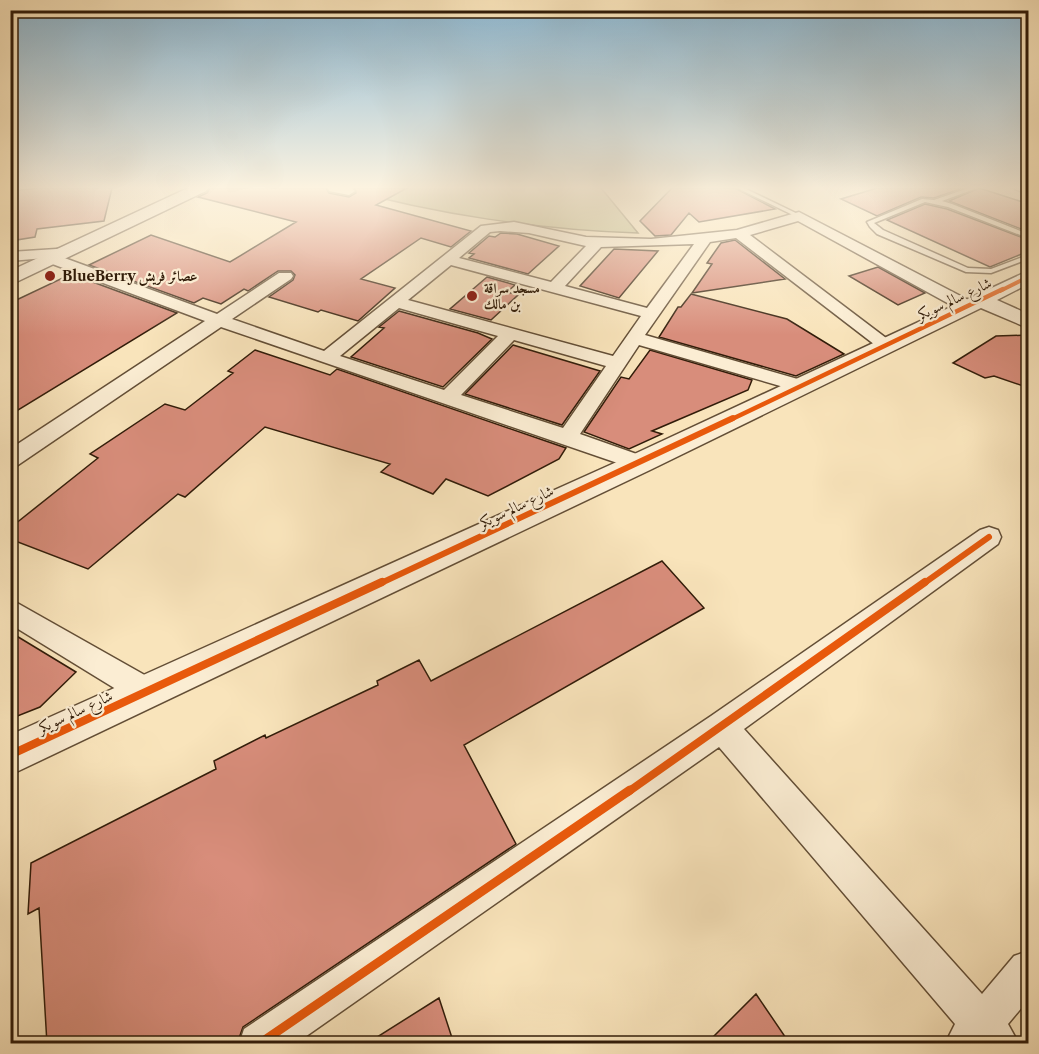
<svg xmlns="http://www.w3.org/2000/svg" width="1039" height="1054" viewBox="0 0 1039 1054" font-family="'Libre Caslon Text',Amiri,serif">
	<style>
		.green { fill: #c5c28b; stroke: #7b6f4a; stroke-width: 1.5 }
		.building { fill: #d88d7b; stroke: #311c09; stroke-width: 1.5 }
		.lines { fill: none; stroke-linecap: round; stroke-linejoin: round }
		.service-casing { stroke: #634e36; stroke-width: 3 }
		.minor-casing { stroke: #634e36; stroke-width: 3 }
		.tertiary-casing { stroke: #634e36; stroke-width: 3 }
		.service { fill: #fbedd3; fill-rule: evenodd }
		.minor { fill: #fbedd3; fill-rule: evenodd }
		.tertiary { fill: #fbedd3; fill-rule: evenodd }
		.cycleway-far4-casing { stroke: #fbedd3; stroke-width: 6 }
		.cycleway-far3-casing { stroke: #fbedd3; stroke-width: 8 }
		.cycleway-far2-casing { stroke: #fbedd3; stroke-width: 10 }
		.cycleway-far1-casing { stroke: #fbedd3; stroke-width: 11 }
		.cycleway-casing { stroke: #fbedd3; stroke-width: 13 }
		.cycleway-far4 { stroke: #e8590c; stroke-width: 4 }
		.cycleway-far3 { stroke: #e8590c; stroke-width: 4.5 }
		.cycleway-far2 { stroke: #e8590c; stroke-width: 6 }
		.cycleway-far1 { stroke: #e8590c; stroke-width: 8 }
		.cycleway { stroke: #e8590c; stroke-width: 9 }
		.poi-dot { fill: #8f2418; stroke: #fbedd3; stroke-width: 2 }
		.labels { text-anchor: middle; stroke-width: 4.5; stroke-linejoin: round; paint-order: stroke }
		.far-poi-label { font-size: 14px; font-weight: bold; fill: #311c09; stroke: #fbedd3; text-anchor: start }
		.street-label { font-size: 15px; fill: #311c09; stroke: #fbedd3 }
	</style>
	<rect width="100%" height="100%" fill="#f9e4bb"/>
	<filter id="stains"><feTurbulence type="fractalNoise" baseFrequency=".00333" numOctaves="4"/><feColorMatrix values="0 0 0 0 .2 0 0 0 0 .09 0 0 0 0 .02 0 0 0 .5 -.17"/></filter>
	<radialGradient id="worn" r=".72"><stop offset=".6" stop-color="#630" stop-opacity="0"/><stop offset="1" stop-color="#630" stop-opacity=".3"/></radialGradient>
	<!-- green -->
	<path class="green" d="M342,188H601L638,233C541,230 434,214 342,188Z"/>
	<!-- building -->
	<path class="building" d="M39,188H112L104,221L37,229L35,237L10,241V191Z
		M210,188H326L329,193L349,197L356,193L354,188H407L376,205L471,231L451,247L421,238L361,279L395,288L358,321L321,310L318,312L269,297L293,280L295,275L291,271H278L248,291L244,289L221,304L203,298L194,303L89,265L151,235L230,262L296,222L198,197L207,193Z
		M672,188H735L775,209L699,222L689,213L671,235L655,236L640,221Z
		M877,188H963L934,198L921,197L877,216L841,199Z
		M979,188L1029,204V232L949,201Z
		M925,204L947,209L1029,240V251L990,267L887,220Z
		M501,233L517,234L559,246L528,274L469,258L474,254L469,253L489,236L495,237Z
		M735,240L785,279L692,293L712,264L707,263L721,243Z
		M614,249L658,251L619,298L580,286Z
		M878,267L925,293L898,305L849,276Z
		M71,274L177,313L10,415V303Z
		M487,277L515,285L507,292L518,295L491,320L450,309Z
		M691,294L787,319L844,354L796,376L659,337L678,307H681Z
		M399,311L478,333L492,339L443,387L351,357L384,328L379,327Z
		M1029,335V388L994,376L985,378L953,363L996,336Z
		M513,345L600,371L562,425L465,394Z
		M255,350L330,375L337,369L566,448L559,459L488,496L446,479L433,494L381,472L390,464L265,427L185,497L178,494L88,569L10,539V528L98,458L90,454L165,404L185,410L233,373L228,371Z
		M650,350L752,380L748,390L652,431L662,434L629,449L584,432L621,377L629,379Z
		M662,561L704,608L464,745L516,844L243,1027L237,1044H47L39,908L28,914L31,863L216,769L214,761L265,735L266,738L378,685L377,681L419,660L431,681Z
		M10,632L76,672L40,707L10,719Z
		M756,994L790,1044H706Z
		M439,998L454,1044H366Z"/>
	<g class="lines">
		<defs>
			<path id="service" d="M737,188H744L802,216L797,217Z
				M969,188H977L942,201L952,204L1028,234V238L948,207L925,202L874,223L883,230L968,268L991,269L1028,255V259L991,273L966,272L877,234L870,227L867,222L922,199L934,200Z
				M1014,188L1028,190V194L1015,189Z"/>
			<path id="minor" d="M328,188H351L355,191L349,195L329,191Z
				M799,212L974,303L976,307L968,312L962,311L798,221L750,235L894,344L891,348H879L736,238L710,242L645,335L808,382L811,386L808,390L801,392L639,345L580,434L648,458L651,463L648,468L640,471L632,468L221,327L18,465L10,468V449L205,321L47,262L45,258L10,261V252L72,248L74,251L72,254L59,256L217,314L279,273H291L293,276L291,279L232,319L324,351L481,226L514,222L586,237L651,239L737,230ZM500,231L529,233L586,246L551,282L459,258L490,232ZM694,244L647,308L565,286L601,247ZM451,265L641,316L613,356L408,300ZM399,308L498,336L444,390L340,356ZM514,340L606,366L563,428L461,395Z
				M989,527L998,530L1001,537L998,544L744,729L982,994L1014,956L1028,951V1000L1008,1024L1019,1044H945L955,1024L719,747L295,1044H239L244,1029L711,716L980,530Z
				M10,599L157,682L162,692L157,702L147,706L137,702L10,624Z"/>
			<path id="tertiary" d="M188,188H208L206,191L10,285V271Z
				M1028,271V284L997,300L1028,314V328L981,308L650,470L10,775V735L630,456Z"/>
		</defs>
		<!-- service casing -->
		<use href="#service" class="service-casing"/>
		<!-- minor casing -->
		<use href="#minor" class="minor-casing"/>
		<!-- tertiary casing -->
		<use href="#tertiary" class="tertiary-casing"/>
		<!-- service -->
		<use href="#service" class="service"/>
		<!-- minor -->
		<use href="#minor" class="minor"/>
		<!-- tertiary -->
		<use href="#tertiary" class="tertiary"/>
		<defs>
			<path id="cycleway-far4" d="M1000,291L1028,277"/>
			<path id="cycleway-far3" d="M730,420L1003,289"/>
			<path id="cycleway-far2" d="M379,584L733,418
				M923,584L989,537"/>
			<path id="cycleway-far1" d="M10,755L382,582
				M628,792L925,582"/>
			<path id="cycleway" d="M259,1044L630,790"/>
		</defs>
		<!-- cycleway-far4 casing -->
		<use href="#cycleway-far4" class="cycleway-far4-casing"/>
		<!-- cycleway-far3 casing -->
		<use href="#cycleway-far3" class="cycleway-far3-casing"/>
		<!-- cycleway-far2 casing -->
		<use href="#cycleway-far2" class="cycleway-far2-casing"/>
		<!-- cycleway-far1 casing -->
		<use href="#cycleway-far1" class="cycleway-far1-casing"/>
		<!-- cycleway casing -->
		<use href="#cycleway" class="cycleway-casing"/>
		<!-- cycleway-far4 -->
		<use href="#cycleway-far4" class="cycleway-far4"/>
		<!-- cycleway-far3 -->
		<use href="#cycleway-far3" class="cycleway-far3"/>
		<!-- cycleway-far2 -->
		<use href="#cycleway-far2" class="cycleway-far2"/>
		<!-- cycleway-far1 -->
		<use href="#cycleway-far1" class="cycleway-far1"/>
		<!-- cycleway -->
		<use href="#cycleway" class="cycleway"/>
	</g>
	<!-- sky -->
	<linearGradient id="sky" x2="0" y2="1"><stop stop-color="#8bb8d4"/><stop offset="0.56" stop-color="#fcf3e0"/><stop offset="1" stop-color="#fcf3e0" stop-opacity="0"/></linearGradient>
	<rect width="1039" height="335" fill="url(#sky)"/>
	<!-- markers -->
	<g class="poi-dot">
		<circle cx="50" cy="276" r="6"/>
		<circle cx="472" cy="296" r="6"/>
	</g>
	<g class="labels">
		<!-- far-poi labels -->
		<g class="far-poi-label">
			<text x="62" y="281">BlueBerry عصائر فريش</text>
			<text x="484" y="293">مسجد سراقة<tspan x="484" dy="16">بن مالك</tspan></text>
		</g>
		<!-- street labels -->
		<g class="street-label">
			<text transform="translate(954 299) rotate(-25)" y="5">شارع سالم سويكر</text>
			<text transform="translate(516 507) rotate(-25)" y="5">شارع سالم سويكر</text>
			<text transform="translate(75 712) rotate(-25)" y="5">شارع سالم سويكر</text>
		</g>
	</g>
	<!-- margin -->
	<rect width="1039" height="1054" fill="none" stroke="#f9e4bb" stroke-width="36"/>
	<rect x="12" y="12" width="1015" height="1030" fill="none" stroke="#311c09" stroke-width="3"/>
	<rect x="18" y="18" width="1003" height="1018" fill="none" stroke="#311c09" stroke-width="1.5"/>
	<rect width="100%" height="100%" filter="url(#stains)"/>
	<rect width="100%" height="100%" fill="url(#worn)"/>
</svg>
